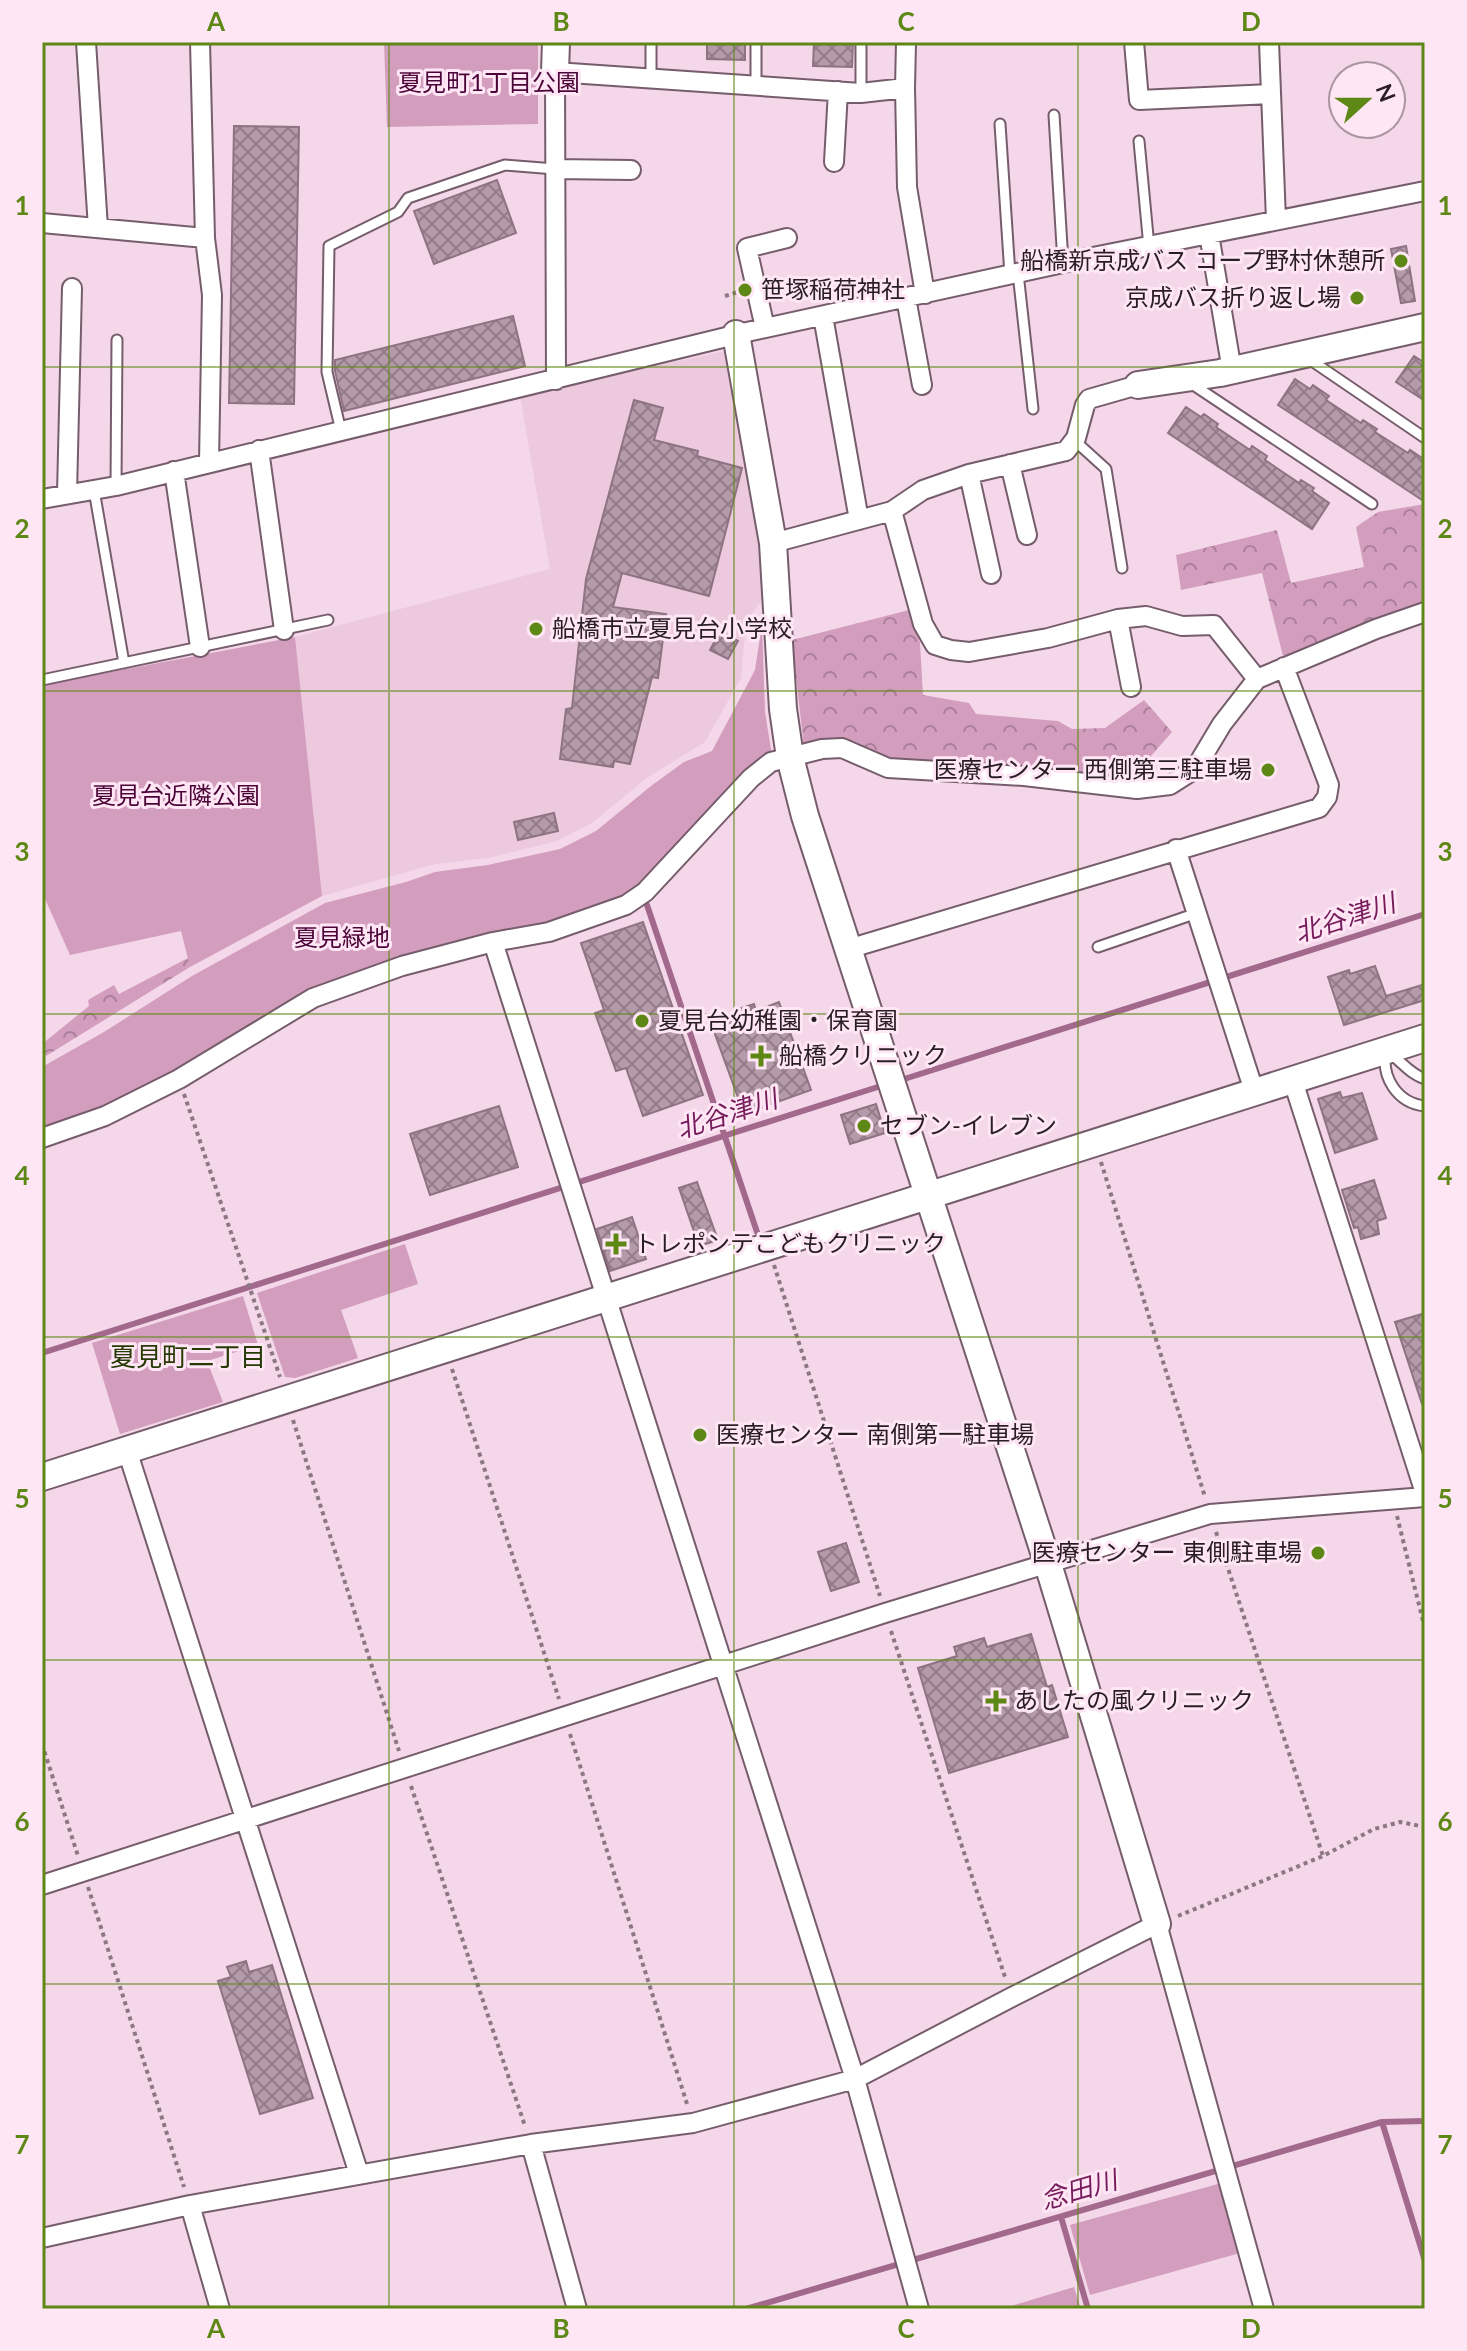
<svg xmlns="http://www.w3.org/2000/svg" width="1467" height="2351" viewBox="0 0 1467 2351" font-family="Lato,'Noto Sans JP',sans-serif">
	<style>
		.built { fill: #ecc9dd }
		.green { fill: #d39dbe }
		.forest { fill: url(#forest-crowns) }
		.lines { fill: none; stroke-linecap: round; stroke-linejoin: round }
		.stream { stroke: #a3698d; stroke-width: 6 }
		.building { fill: url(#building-cross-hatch); stroke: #8e7483; stroke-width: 2 }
		.lane-casing { stroke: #765d6c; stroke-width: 13 }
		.street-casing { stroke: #765d6c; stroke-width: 22 }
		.secondary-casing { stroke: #765d6c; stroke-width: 30 }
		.path { stroke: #8b7883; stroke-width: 4; stroke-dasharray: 4 4; stroke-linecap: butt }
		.lane { stroke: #fff; stroke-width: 9 }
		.street { stroke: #fff; stroke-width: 18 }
		.secondary { stroke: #fff; stroke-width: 26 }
		.grid { fill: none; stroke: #5e8815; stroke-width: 2; stroke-opacity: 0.55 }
		.poi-dot { fill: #5e8815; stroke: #fee6f4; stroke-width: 3 }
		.labels { text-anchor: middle; stroke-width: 6; stroke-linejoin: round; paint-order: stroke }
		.park-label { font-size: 24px; fill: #4b0438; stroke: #fee6f4 }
		.poi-label { font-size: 24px; fill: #291e24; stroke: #fee6f4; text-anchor: start }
		.water-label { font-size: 26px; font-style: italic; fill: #761c5c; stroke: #fee6f4 }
		.neighbourhood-label { font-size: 26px; fill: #263a04; stroke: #fee6f4 }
		.neatline { fill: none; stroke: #5e8815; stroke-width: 3 }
		.grid-label { font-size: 26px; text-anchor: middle; font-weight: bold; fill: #5e8815 }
	</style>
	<defs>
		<pattern id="forest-crowns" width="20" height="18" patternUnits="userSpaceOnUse" patternTransform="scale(2)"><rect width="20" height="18" fill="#d39dbe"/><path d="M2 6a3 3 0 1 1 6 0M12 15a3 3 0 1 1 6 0" fill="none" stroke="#ab7f9a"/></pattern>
		<pattern id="building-cross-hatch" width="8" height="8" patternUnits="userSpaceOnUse" patternTransform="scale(2)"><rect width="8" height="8" fill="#b59aaa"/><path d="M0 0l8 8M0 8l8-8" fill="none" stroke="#937d8a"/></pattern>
	</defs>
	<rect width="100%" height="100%" fill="#f4d7e8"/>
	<!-- built -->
	<path class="built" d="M725,351L755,504L763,599L746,621L741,678L705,742L648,777L592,823L557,841L488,858L435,864L322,896L295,637L550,569L520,396Z"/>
	<!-- green -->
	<path class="green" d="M384,42H538V124L387,127Z
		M762,624L765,712L772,756L624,898L549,923L400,959L102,1112L42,1133V1067L104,1032L192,976L325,903L406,882L435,872L488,865L560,849L596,831L651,786L684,762L712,751L755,670Z
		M295,637L322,896L190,967L181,931L70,955L42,892V685Z
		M405,1244L418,1284L341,1310L358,1358L295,1378L285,1377L257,1293Z
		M243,1296L258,1345L207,1361L223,1402L120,1434L92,1343Z
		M1218,2184L1240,2253L1090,2295L1070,2225Z
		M1074,2287L1081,2309H1001Z"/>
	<!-- forest -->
	<path class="forest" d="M1425,504V604L1283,656L1262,573L1181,590L1176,555L1277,530L1291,583L1364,567L1356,527L1378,512Z
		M909,610L920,643L923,695L969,703L976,714L1058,721L1072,729L1105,728L1144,700L1172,732L1151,756L1137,762L1130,780L891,762L804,748L792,640Z
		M188,958L190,967L46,1056L42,1044L89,1006L88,1000L114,985L119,994Z"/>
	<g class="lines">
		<!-- stream -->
		<path class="stream" d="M647,905L757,1232
			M898,1081L1425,914
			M42,1353L884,1085
			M1382,2122L1425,2261
			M1061,2217L1088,2309
			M746,2309L1382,2122L1425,2121"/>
	</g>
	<!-- building -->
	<path class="building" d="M707,42H745V60L707,59Z
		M814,42H853L852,67L813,66Z
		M234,126L299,127L294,404L229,403Z
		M497,180L516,233L434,264L414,211Z
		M1406,246L1415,301L1401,303L1391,249Z
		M513,316L525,366L344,411L335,371V360Z
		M1414,356L1425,363V401L1396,382Z
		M1295,379L1310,389L1313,385L1329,396L1326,400L1361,423L1363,420L1377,429L1375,432L1408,453L1410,450L1425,460V502L1278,405Z
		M634,400L663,408L654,440L698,451L697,456L742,468L709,596L622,573L613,607L666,614L658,678L652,677L630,764L614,761L613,767L560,759L566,709L572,708L586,579Z
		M1186,407L1201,417L1204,414L1218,424L1216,427L1250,450L1252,446L1267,456L1265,460L1299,483L1301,480L1314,488L1312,491L1329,503L1312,529L1168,433Z
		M720,631L738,641L728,659L710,650Z
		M554,813L558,831L518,840L514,822Z
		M643,922L703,1095L643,1116L626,1068L616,1071L595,1013L604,1010L581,943Z
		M1375,966L1386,996L1425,984V1000L1344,1025L1328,977L1349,970L1350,974Z
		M779,1002L811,1090L744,1114L712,1026L738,1017L735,1010L754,1004L756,1011Z
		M1340,1092L1342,1098L1362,1093L1377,1139L1335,1153L1318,1099Z
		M876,1104L885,1133L850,1144L841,1115Z
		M499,1106L518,1167L430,1195L410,1134Z
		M1374,1180L1386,1218L1377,1221L1379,1234L1361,1239L1358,1227L1354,1228L1342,1190Z
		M697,1182L718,1240L699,1246L679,1188Z
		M632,1217L646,1259L610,1271L597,1229Z
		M1425,1313V1404H1422L1395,1322Z
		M846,1543L859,1582L831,1591L818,1552Z
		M1031,1634L1047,1687L1052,1685L1068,1737L949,1773L918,1668L957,1656L954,1647L984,1638L987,1647Z
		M246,1961L249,1972L272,1965L313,2098L260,2114L218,1981L231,1977L227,1967Z"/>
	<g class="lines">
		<defs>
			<path id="lane" d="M861,42V93
				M651,78V42
				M756,85V42
				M1054,115L1063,263
				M1000,124L1010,275
				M1139,141L1149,247
				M1018,273L1033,409
				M1309,359L1425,438
				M1192,384L1372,504
				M341,431L327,372L329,246L398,212L408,198L505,165L555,169
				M1074,440L1106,469L1122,568
				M116,486L117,340
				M94,490L124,663
				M42,680L328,620
				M1098,947L1197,913
				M1425,1079C1409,1074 1401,1060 1386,1051C1381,1077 1397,1103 1425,1106"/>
			<path id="street" d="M86,42L98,228
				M200,42L205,238L212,295L209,462
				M1134,42L1139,100L1271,94
				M1269,42L1276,220
				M905,88L907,187L925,294
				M834,162L838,91
				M555,169L631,170
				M42,223L205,238
				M1209,234L1232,371
				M906,298L922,385
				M823,316L859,520
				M765,328L747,248L787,238
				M556,380L555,72L861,93L905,88L906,42
				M259,450L284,630
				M1010,464L1027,535
				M174,471L200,647
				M969,474L991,574
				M67,493L72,288
				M42,499L116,486L747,332L1063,263L1425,191
				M892,511L923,624L935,645L951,650L969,652L1048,638L1118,619L1146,616L1182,626L1214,625L1257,679
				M773,543L892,511L923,490L969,474L1066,451L1076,438L1085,405L1089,399L1138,385
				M1118,619L1131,687
				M1176,849L1255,1094
				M493,942L855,2079L919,2309
				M848,949L1319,808L1327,797L1329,785L1284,667
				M1293,1081L1425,1493
				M42,1138L105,1116L179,1079L313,998L402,966L493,942L549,932L626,905L645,892L751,778L771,762L822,749L842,748L888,768L1024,776L1137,789L1170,785L1195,769L1222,724L1257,679L1376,629L1425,612
				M127,1450L359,2174
				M42,1885L885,1613L1210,1514L1425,1497
				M531,2144L577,2309
				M190,2205L220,2309
				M42,2238L190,2205L531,2144L693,2123L855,2079L1012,1997L1157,1924L1264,2309"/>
			<path id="secondary" d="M555,72L556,42
				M736,334L773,543L783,709L790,757L805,816L1048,1564L1157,1924
				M1138,385L1220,373L1425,327
				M42,1477L1425,1038"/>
		</defs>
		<!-- lane casing -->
		<use href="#lane" class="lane-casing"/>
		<!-- street casing -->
		<use href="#street" class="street-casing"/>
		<!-- secondary casing -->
		<use href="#secondary" class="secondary-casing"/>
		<!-- path -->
		<path class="path" d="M725,296L738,292
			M184,1094L280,1377
			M1101,1162L1205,1497
			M774,1265L880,1596
			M452,1369L559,1699
			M293,1420L399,1751
			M1397,1516L1425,1629
			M1216,1532L1323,1856
			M891,1631L1006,1980
			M570,1734L688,2107
			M42,1744L78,1856
			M411,1786L525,2126
			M88,1887L184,2187
			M1178,1916L1323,1856L1374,1829L1400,1822L1425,1827"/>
		<!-- lane -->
		<use href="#lane" class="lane"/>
		<!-- street -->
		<use href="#street" class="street"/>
		<!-- secondary -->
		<use href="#secondary" class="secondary"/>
	</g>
	<!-- grid -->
	<path class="grid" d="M389,42V2309M734,42V2309M1078,42V2309M42,367H1425M42,691H1425M42,1014H1425M42,1337H1425M42,1660H1425M42,1984H1425"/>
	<!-- markers -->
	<g class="poi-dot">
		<circle cx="1401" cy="261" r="8"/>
		<circle cx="745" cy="290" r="8"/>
		<circle cx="1357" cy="298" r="8"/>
		<circle cx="536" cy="629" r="8"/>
		<circle cx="1268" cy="770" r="8"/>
		<circle cx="642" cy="1021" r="8"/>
		<path d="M757 1044h8v8h8v8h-8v8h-8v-8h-8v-8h8z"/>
		<circle cx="864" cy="1126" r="8"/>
		<path d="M612 1232h8v8h8v8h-8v8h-8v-8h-8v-8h8z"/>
		<circle cx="700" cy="1435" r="8"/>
		<circle cx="1318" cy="1553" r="8"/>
		<path d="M992 1689h8v8h8v8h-8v8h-8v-8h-8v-8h8z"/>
	</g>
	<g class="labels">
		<!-- park labels -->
		<g class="park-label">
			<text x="489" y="91">夏見町1丁目公園</text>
			<text x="176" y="804">夏見台近隣公園</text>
			<text x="342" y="946">夏見緑地</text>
		</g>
		<!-- poi labels -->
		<g class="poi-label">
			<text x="1385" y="269" text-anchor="end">船橋新京成バス コープ野村休憩所</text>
			<text x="761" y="298">笹塚稲荷神社</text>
			<text x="1341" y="306" text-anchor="end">京成バス折り返し場</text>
			<text x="552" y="637">船橋市立夏見台小学校</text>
			<text x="1252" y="778" text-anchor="end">医療センター 西側第三駐車場</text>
			<text x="658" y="1029">夏見台幼稚園・保育園</text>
			<text x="779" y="1064">船橋クリニック</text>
			<text x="880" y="1134">セブン-イレブン</text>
			<text x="634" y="1252">トレポンテこどもクリニック</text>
			<text x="716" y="1443">医療センター 南側第一駐車場</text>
			<text x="1302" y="1561" text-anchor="end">医療センター 東側駐車場</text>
			<text x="1014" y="1709">あしたの風クリニック</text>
		</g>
		<!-- water labels -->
		<g class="water-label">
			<text transform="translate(1345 918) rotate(-18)" y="9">北谷津川</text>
			<text transform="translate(727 1114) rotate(-18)" y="9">北谷津川</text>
			<text transform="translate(1079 2190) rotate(-16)" y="9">念田川</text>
		</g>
		<!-- neighbourhood labels -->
		<g class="neighbourhood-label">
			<text x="188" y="1366">夏見町二丁目</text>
		</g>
	</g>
	<!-- border -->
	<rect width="1467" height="2351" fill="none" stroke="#fee6f4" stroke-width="88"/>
	<!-- north arrow -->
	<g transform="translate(1367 100) rotate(69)"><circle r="38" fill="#fee6f4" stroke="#a996a1" stroke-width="2"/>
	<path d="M0-6L14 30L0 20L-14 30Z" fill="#5e8815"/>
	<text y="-12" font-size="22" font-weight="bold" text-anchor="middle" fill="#291e24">N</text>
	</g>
	<rect x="44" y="44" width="1379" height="2263" class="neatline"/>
	<g class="grid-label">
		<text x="216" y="31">A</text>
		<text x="561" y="31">B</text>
		<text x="906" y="31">C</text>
		<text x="1251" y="31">D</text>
		<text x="22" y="215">1</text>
		<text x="1445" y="215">1</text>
		<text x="22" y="538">2</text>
		<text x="1445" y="538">2</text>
		<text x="22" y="861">3</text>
		<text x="1445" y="861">3</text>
		<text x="22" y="1185">4</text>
		<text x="1445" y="1185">4</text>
		<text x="22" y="1508">5</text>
		<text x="1445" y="1508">5</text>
		<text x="22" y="1831">6</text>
		<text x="1445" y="1831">6</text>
		<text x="22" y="2154">7</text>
		<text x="1445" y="2154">7</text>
		<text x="216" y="2338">A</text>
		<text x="561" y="2338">B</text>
		<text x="906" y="2338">C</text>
		<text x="1251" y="2338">D</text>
	</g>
</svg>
